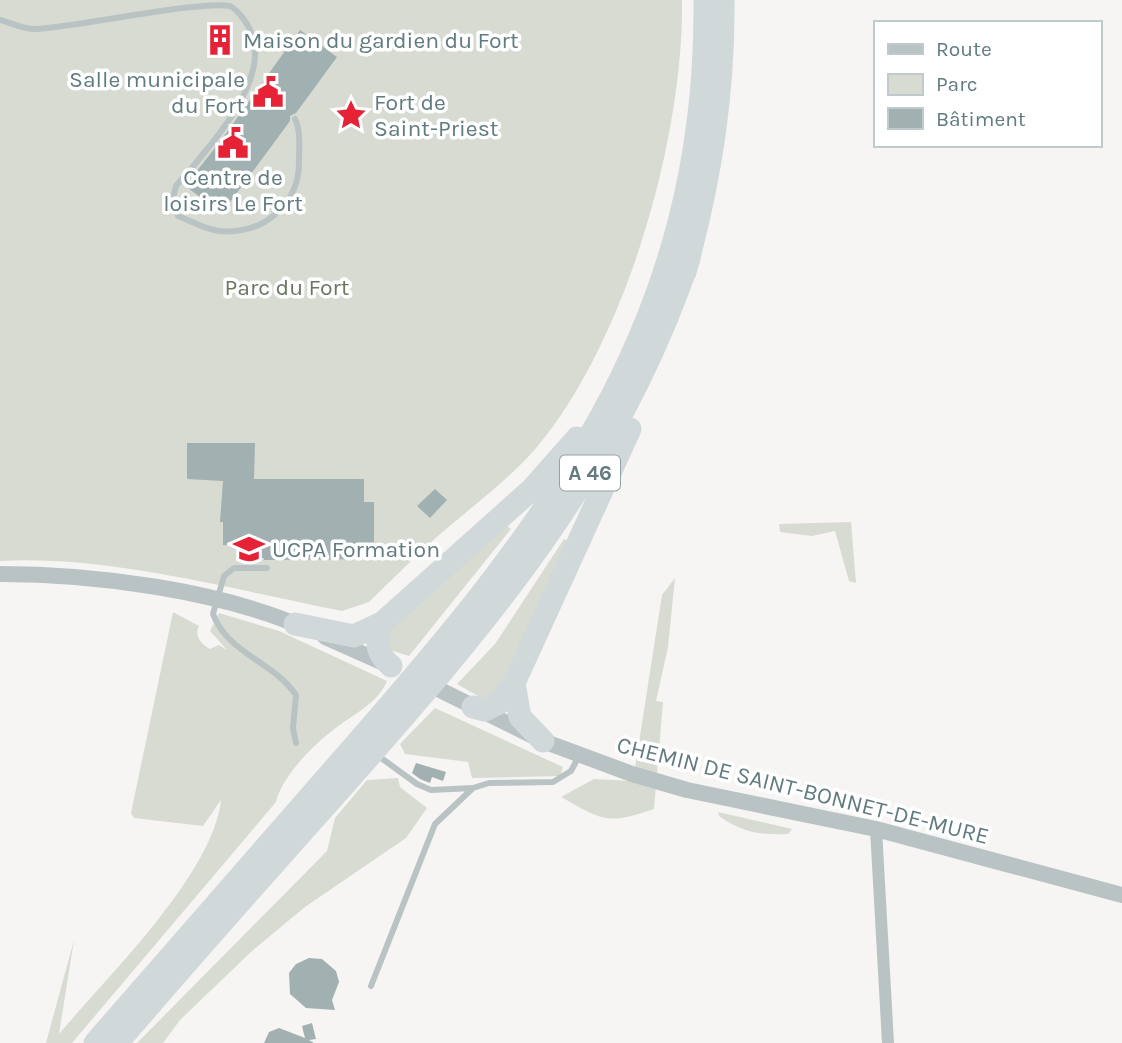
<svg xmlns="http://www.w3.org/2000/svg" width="1122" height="1043" viewBox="0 0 1122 1043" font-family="Karla,sans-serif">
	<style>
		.green { fill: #d8dbd2 }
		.building { fill: #a1b0b1 }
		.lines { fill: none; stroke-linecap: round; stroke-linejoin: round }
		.service { stroke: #bac3c4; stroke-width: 6 }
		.minor { stroke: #bac3c4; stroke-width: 12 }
		.tertiary { stroke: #bac3c4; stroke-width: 16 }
		.motorway { stroke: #d0d8d9; stroke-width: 23 }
		.labels { text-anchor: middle; stroke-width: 7; stroke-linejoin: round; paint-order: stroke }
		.shield { fill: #fff; stroke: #90a3a5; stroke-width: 2 }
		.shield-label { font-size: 21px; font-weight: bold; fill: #617b7f }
		.poi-label { font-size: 23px; fill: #617b7f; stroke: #fff; text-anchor: start }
		.park-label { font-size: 23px; fill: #6b7760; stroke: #fff }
		.street-label { font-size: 23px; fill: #617b7f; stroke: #fff }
	</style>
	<rect width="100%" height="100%" fill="#f6f5f3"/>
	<!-- green -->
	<path class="green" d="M0,0H682C684,137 626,341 537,447C508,481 471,507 438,536C414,557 392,580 369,602L342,611C234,590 109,555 0,561Z
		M851,522L856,583L849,581L835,531L812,536L780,532L779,524Z
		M505,524L511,529L409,656L390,650L384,639L393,622Z
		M564,539L570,542L503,688L483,699L457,684L495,644Z
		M675,578L668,647L656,701L663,702L654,809C607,825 604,821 561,797L594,779L633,781L662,595Z
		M173,612L199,626C194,636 201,644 210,649L219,645L227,650L210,631L219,613L279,631L387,681C378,704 351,715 332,731C311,747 282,777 276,802L72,1043H46L74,940L59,1034C108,976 213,874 221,800L203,826L134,818L131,813Z
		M435,708L563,767L560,776L472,778L468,762L405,754L400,744Z
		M398,778L400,787L427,808L406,838L305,907L252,951L180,1020L163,1043H137L327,851L335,818L367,780Z
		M718,812L792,829L788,834C760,835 743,833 719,816Z"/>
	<!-- building -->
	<path class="building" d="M228,29L231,49L212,51L209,32Z
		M300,30L337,57L296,113L290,116V121L222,213L185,186L222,139Z
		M187,443H255L254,479H364V502H374V559L264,560V558H243V546L223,545V522H220L223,481L187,479Z
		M435,489L447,500L430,518L417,506Z
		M416,763L446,772L443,781L432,777L430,783L420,779L412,773Z
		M309,958L322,959L336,971L339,982L332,1000L335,1010L306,1008L290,994L289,973L296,964Z
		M312,1023L316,1039L309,1040L314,1043H264L269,1032L279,1028L305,1038L302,1026Z"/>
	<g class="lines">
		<!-- service -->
		<path class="service" d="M0,20C11,23 25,30 36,29C75,27 203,0 230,6C239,11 249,25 252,35C270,84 205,152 176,186L173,198L178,216C191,221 206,230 219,231C262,235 299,206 299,162C299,148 301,131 295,119
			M267,568H234L224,576L213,614C228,654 273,661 296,695L293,728L296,743
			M377,755L417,784L431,790L473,788
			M371,986L435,824L473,788L489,783L553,782L571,771L579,756"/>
		<!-- minor -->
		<path class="minor" d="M876,829L888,1043"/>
		<!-- tertiary -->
		<path class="tertiary" d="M0,574C95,574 218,590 305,628
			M325,637L388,665
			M424,682L543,741L632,774L687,790L876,829L1122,895"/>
		<!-- motorway -->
		<path class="motorway" d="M685,272C710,181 724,94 723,0
			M382,623C376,643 375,652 391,666
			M295,624L354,636L382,623L531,490L577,438
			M514,683L520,717L543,741
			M473,707L485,710L499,703L514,683L630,429
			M95,1043C177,949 259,855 341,761C547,526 708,329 705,0
			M117,1043C192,956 268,870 344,785C490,620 617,471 689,259"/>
	</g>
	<!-- icons -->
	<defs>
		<symbol id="building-bare" viewBox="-9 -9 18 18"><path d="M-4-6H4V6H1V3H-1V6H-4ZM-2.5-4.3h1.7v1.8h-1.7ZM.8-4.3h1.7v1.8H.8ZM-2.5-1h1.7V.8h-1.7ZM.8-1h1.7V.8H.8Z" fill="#e62336" stroke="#fff" stroke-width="2.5" paint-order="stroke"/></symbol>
		<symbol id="civic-bare" viewBox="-9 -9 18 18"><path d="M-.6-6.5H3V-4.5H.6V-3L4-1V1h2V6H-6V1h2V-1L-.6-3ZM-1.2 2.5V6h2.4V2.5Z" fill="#e62336" stroke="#fff" stroke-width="2.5" paint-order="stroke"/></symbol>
		<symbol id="sight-bare" viewBox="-9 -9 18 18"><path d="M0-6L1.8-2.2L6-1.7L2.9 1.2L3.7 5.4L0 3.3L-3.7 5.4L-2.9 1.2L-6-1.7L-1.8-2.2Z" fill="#e62336" stroke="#fff" stroke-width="2.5" paint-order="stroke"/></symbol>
		<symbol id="university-bare" viewBox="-9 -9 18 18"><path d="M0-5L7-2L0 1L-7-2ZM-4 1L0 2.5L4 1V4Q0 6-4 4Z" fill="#e62336" stroke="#fff" stroke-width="2.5" paint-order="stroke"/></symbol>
	</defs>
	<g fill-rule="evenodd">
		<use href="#building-bare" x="198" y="18" width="44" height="44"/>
		<use href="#civic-bare" x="246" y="70" width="44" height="44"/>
		<use href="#sight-bare" x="329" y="93" width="44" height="44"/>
		<use href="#civic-bare" x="211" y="121" width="44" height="44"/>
		<use href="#university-bare" x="227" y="527" width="44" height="44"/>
	</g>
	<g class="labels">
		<!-- shield labels -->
		<rect class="shield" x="560" y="455.5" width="60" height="35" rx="5"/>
		<g class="shield-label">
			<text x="590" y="480">A 46</text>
		</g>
		<!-- poi labels -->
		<g class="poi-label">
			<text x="243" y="48">Maison du gardien du Fort</text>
			<text x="245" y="87" text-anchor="end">Salle municipale<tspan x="245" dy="26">du Fort</tspan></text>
			<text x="374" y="110">Fort de<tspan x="374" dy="26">Saint-Priest</tspan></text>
			<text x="233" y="185" text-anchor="middle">Centre de<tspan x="233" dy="26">loisirs Le Fort</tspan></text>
			<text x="272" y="557">UCPA Formation</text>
		</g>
		<!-- park labels -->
		<g class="park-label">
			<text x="287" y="295">Parc du Fort</text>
		</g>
		<!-- street labels -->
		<g class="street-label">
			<text transform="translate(803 790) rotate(14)" y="8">CHEMIN DE SAINT-BONNET-DE-MURE</text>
		</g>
	</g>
	<!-- legend -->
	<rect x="874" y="21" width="228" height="126" fill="#ffffff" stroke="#c0cacc" stroke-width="2"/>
	<rect x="888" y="44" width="35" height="10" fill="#bac3c4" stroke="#c0cacc" stroke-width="2"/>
	<text x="936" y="56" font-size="21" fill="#617b7f">Route</text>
	<rect x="888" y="74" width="35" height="21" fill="#d8dbd2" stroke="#c0cacc" stroke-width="2"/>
	<text x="936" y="91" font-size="21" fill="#617b7f">Parc</text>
	<rect x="888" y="108" width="35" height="21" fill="#a1b0b1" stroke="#c0cacc" stroke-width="2"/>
	<text x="936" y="126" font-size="21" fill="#617b7f">Bâtiment</text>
</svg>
